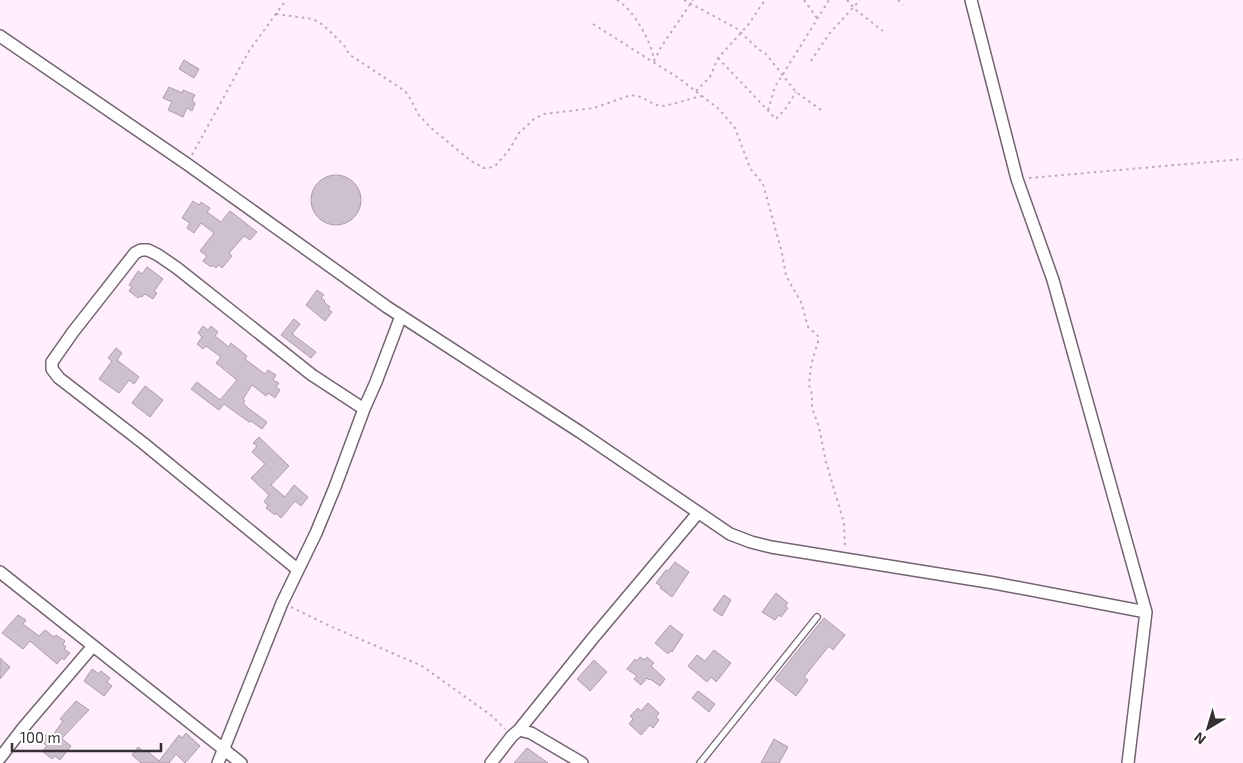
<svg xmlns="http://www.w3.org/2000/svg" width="1243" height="763" viewBox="0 0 1243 763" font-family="'Exo 2',sans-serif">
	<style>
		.building { fill: #cfc0ce; stroke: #ac9daa }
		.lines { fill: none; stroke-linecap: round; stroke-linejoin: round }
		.service-casing { stroke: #726470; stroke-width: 8 }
		.minor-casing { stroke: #726470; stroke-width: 14 }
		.path { stroke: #b9acb7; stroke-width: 2; stroke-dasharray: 2.5 4; stroke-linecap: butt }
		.service { stroke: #fff; stroke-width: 5.5 }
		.minor { stroke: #fff; stroke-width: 11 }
	</style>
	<rect width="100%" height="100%" fill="#ffeffd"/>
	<!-- building -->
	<path class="building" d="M184,60L199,69L194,78L179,69Z
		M169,87L182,93L183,90L195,95L192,101L195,103L192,111L187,108L183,117L168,110L172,102L163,98Z
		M311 200a25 25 0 1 1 50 0a25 25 0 1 1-50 0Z
		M193,201L199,205L201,202L210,208L207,212L221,222L230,211L257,232L250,240L244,236L229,253L232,256L222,268L219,265L216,268L212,265L211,267L203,261L207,256L200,251L214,233L201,223L194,233L187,228L190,223L182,218Z
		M147,267L163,279L154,291L157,293L153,299L145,294L142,297L140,296L138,298L129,291L132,287L129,285L138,271L142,274Z
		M317,290L324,295L321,298L325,301L324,302L330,307L328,309L332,312L325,321L306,305Z
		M294,319L300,324L292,334L316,352L311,358L281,335Z
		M203,326L208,330L211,326L218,332L215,336L229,347L231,343L247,356L245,359L265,374L268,370L276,375L273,380L279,383L276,387L280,390L275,398L268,393L266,396L252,385L243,399L245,401L243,403L248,408L267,422L262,429L251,421L249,422L224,404L219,410L191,389L197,382L220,400L237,380L216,363L221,357L206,346L203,349L197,344L202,337L198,333Z
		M116,348L122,353L117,360L139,377L134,384L129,380L119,393L99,379L112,361L108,358Z
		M145,386L163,400L150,417L132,403Z
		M259,437L289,466L271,485L285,497L294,485L308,497L301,506L295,501L281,518L276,513L275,515L266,508L268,505L264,502L269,495L251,478L265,464L252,452L257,446L253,443Z
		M675,562L689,572L672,597L660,588L661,586L656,583L666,570L668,571Z
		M776,593L788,603L785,606L788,608L781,617L779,615L775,620L762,612Z
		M724,595L731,600L722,616L713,610Z
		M18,615L26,620L23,624L39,636L45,630L54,637L56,635L65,641L63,644L66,647L64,649L70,653L64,660L62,658L57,664L30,641L23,649L2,633Z
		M824,618L845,635L833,650L829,646L804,677L808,680L796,696L775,679Z
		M670,625L683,635L672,652L670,651L668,654L655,643Z
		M714,650L731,663L716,682L711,677L707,682L688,666L697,655L705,661Z
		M640,657L645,660L647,657L654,663L651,666L665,679L660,686L650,679L649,680L647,678L641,685L634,679L637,676L627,669L635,659L637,661Z
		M0,658L10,667L0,679Z
		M594,660L607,672L590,691L577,679Z
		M92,669L99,674L101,671L110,678L107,682L112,686L104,696L84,681Z
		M698,691L715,704L709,712L692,698Z
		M76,701L89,710L62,738V739L71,746L60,760L55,756L52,759L42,751L47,746L41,741L47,734L48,735L50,733L53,735L63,721L60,719Z
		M648,703L659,713L656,717L659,720L653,728L650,725L641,735L629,724L633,719L630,716L638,708L641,711Z
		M186,733L200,746L185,763L176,754L169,763H141L132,755L138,747L144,752L146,750L159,761L179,735L182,738Z
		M774,739L788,747L779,763H761Z
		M527,748L548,763H514Z"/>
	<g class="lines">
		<defs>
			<path id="service" d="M700,763L817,617"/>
			<path id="minor" d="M971,0L1017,179L1053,280L1146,612L1128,763
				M0,36L187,164L387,307L580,432L730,534L751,542L771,547L994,583L1146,612
				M297,569L143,443L59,378L52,369V362L73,332L135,253L141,250H148L158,255L177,268L312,375L364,409
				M0,572L241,763
				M519,730L593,638L698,513
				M0,758L23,728L93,646
				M218,763L282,603L316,533L335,487L364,409L376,382L401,316
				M491,763L512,736L519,730L531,733L582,763"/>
		</defs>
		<!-- service casing -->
		<use href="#service" class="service-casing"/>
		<!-- minor casing -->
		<use href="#minor" class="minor-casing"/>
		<!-- path -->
		<path class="path" d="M617,0C633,9 652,42 654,61
			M684,0L736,28L758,49L766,54L796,92L821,110
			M804,0L817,18
			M847,0L856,10L883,31
			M898,0L903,5
			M276,14L313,19L323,25L343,44L350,55L405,91L411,100L418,114L430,127L471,161L484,168H489L496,165L509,150L519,133L534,119L544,114L594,108L631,95L641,97L656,105L665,106L701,96
			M593,24L680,79L720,110L735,128L750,168L763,184L782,253L786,276L801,302L808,327L818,336V342L811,365L809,385L812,394V408L819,427L826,462L844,523L845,549
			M718,58L776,119L786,108L796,92
			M654,61L661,47L693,0
			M811,61L829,34L860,0
			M696,91L710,77L718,58L748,25L765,0
			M768,110L775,87L829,0
			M192,155L249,51L286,0
			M1029,178L1243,159
			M291,607L330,626L422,666L492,716L505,729"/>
		<!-- service -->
		<use href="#service" class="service"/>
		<!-- minor -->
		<use href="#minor" class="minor"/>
	</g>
	<!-- north arrow -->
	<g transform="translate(1208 728) rotate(218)" stroke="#ffffff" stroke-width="4" paint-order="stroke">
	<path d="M0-4L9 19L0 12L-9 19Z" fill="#363035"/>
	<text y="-8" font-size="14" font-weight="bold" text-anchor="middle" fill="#363035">N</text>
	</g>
	<!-- scale -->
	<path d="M12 743v8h149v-8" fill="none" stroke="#363035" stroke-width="2.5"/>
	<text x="20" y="743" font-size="15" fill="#363035" stroke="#ffffff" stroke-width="4" paint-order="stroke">100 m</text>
</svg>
